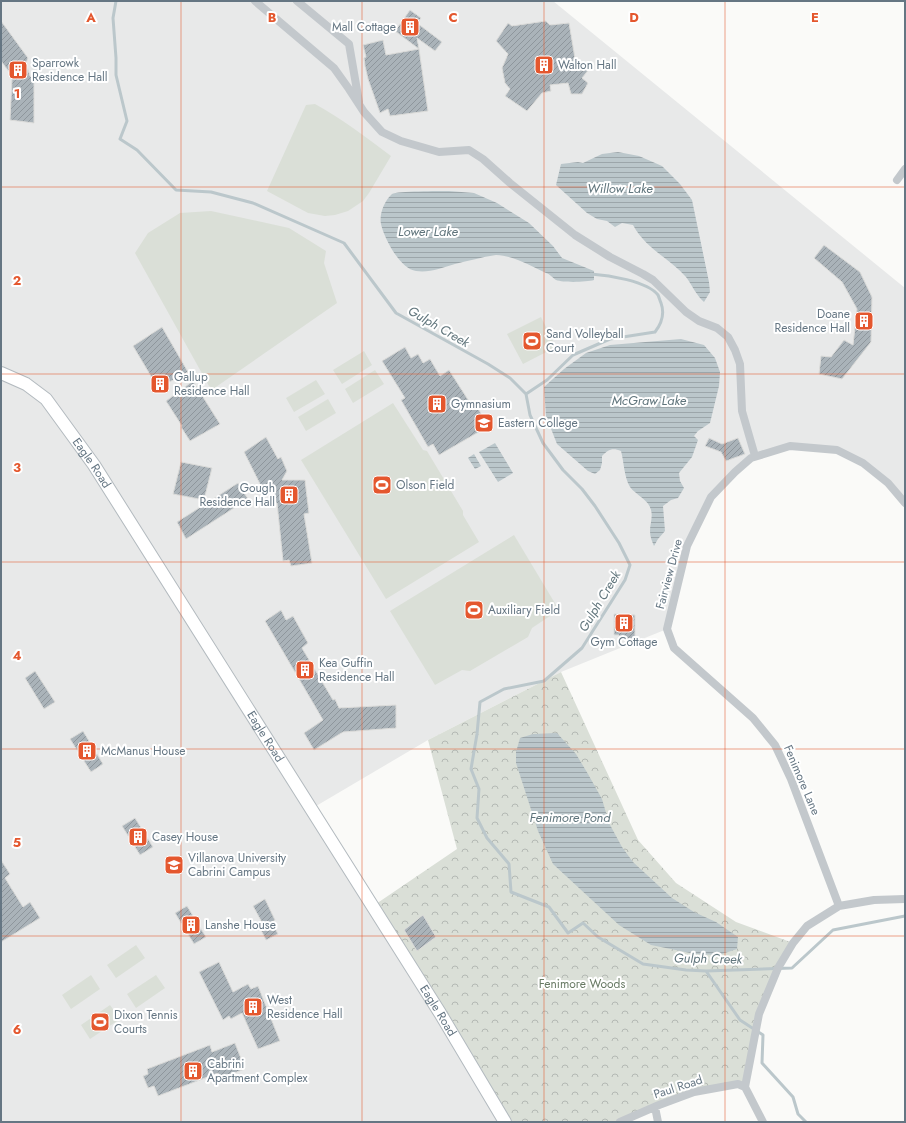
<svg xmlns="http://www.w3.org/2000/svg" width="906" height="1123" viewBox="0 0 906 1123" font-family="Jost,sans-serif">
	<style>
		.built { fill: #e8e9e9 }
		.grass { fill: #dadfd7 }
		.forest { fill: url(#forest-crowns) }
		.water { fill: url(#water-rules) }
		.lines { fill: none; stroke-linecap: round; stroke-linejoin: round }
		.stream { stroke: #bbc7cb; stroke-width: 3 }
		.building { fill: url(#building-hatch); stroke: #dcdcda }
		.secondary-casing { stroke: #b3babf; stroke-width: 14 }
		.street { stroke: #c3c8cc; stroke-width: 8 }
		.secondary { stroke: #fff; stroke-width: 12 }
		.grid { fill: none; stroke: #e4572e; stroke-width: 1; stroke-opacity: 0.55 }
		.labels { text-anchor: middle; stroke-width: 4; stroke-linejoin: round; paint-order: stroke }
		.poi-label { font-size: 12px; fill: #657683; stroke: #fff; text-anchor: start }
		.street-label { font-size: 12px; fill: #657683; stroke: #fff }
		.park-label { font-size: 12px; fill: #687a64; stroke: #fff }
		.water-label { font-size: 13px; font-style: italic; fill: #60757c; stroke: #fff }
		.grid-label { font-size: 13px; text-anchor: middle; font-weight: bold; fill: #e4572e; stroke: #fff; stroke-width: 4; stroke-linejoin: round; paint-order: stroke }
	</style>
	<defs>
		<pattern id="forest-crowns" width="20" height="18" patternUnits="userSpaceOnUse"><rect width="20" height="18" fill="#dadfd7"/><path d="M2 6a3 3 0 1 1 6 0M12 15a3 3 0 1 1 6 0" fill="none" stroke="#b4b9b4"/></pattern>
		<pattern id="water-rules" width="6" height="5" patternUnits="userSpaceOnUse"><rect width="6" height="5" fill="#bbc7cb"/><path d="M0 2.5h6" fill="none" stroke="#9ca6aa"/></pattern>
		<pattern id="building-hatch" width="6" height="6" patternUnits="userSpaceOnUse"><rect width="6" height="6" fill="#aab3b9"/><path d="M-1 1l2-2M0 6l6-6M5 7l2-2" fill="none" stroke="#8e969c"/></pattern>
	</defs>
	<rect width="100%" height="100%" fill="#fafaf8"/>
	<!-- built -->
	<path class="built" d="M1,1H553L905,288V503L888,483L837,450L790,446L751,458L711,497L687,546L667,629L561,672L428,740L311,809L504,1122H1Z"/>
	<!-- grass -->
	<path class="grass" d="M315,104C342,119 366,137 391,156L369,193L363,201L348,211L335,215L325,216L308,213L267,191L306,105Z
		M211,211L289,228L326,251L324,263L337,303L213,389L209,386L135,253L148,233L180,213Z
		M541,317L556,347L523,364L507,334Z
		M364,351L372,365L342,384L333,370Z
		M375,370L384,384L353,403L345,389Z
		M316,380L325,394L294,412L286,398Z
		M328,399L336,413L306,431L298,417Z
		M393,403L423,450L427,451L463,511V515L479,542L386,599L301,460Z
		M514,535L559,610L532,628L528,637L470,671L462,670L435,685L390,611Z
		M136,945L145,958L116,978L107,965Z
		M91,975L100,989L71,1009L62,995Z
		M156,975L165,988L136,1008L127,994Z
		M110,1005L120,1019L90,1039L81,1025Z"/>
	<!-- forest -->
	<path class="forest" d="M561,672L638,840L676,883L736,922L793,943L759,1014L745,1087L694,1092L620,1122H505L373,906L457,849L428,740Z"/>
	<!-- water -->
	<path class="water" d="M618,152L639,156L662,166L680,184L692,200L709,282L710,292L704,302C696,295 692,285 686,277C669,258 646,249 633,225L622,223L615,227L607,221L597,219L587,213L556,185L561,164L578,162L583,163L602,154Z
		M449,191L474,193L497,203L529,223L553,246L562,258L594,271V280C587,282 564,283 556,280C553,278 550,274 546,273C530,266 515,256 496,255C482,257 468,261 455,264C442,268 429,273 416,271C400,269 384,238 381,224C379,215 384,201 392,194C397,191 439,191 449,191Z
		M681,339L704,345L715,358L720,372L719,386L710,423L698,431L694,436L698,440L692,457L679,473L680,481L684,488L678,498L671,500L663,506L665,531L658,539L654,546C652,541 650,537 650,531C650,524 653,517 651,510C649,500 636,495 630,487C624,477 624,462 621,451C612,447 608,450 602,456V463L600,470L595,474L588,471L557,444L546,416L544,387L564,369L586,353L610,345Z
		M495,443L513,473L498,482L479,452Z
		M474,454L481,466L475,469L468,458Z
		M557,733L576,754L588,774L602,799L609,823L622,847L633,862L672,898L694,912L716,922L738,937L737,949L719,955L695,954L651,945L619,925L553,864L538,831L516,763V752L520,738L533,734Z"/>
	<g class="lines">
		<!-- stream -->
		<path class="stream" d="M116,1L113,18L116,58V75L127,121L120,139L137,150L176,190L211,192L253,203L344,243L396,313L488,364L510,378L526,394L530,415L543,443L563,470L582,489L595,506L619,543L630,565L625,580L582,648L544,681L504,689L480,702L477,734L471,769L479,789L477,818L487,838L509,864L511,892L549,907L568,933L583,923L598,937L643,964L686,970L706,971L792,968L833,930L905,916
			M526,394L547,380L573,355L610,339L655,332C662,323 665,314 661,303C660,301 659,297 658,295C647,281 608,275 591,274
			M706,971L740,1020L763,1035L762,1063L793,1097L798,1114L806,1122"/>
	</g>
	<!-- building -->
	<path class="building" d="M410,10L421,18L417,23L442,42L435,51L417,38L419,49L395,31Z
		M1,21L28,58L26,63L30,76L34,79V123L10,120L12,79L10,73L1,61Z
		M546,21L550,25L569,23L575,58L590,68L582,78L588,83L582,94H571L568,83L550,85L551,91L542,93L527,111L505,96L510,89L505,83L502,68L508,54L496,41L508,23L512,26Z
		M383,40L386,55L419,49L428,111L390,116L388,109L380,113L368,79L365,66L364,58L366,57L363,45Z
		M824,245L860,272L872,297L871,342L842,379L819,374L821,356L831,357L844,340L853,345L857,309L842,282L814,258Z
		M162,327L188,372L158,388L133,346Z
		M405,347L411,358L418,354L423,363L430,359L440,376L449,370L474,409L477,407L489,426L439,455L433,444L428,447L401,400L405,398L382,361Z
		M193,381L220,424L190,441L181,427L182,426L166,401Z
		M266,437L278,459L281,457L287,471L282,480H305L309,513L304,514L312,563L291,566L289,560L283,561L277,503H273L271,483L262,488L244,452Z
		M709,438L722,444L738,438L745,454L726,461L721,452L705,446Z
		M181,462L212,468L204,500L173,494Z
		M238,483L248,499L186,539L177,522Z
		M281,610L286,620L293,616L308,643L302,648L333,700L335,699L339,708L396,705V728L343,732L314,750L304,733L323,720L265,621Z
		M614,614L635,615V640L619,639V635H614Z
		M35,671L55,702L44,709L25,678Z
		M83,731L103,764L91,772L70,739Z
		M135,818L153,847L140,855L122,826Z
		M1,860L10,874L5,878L23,907L30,902L40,918L1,942Z
		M265,899L275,920L272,922L278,934L266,940L261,930L265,928L253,906Z
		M187,906L206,937L194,944L175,913Z
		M423,915L436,937L417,951L404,930Z
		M219,962L233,992L248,984L251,989L258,986L280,1041L258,1049L242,1013L231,1019L229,1016L223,1020L199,972Z
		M235,1043L245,1069L220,1078L218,1073L158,1096L154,1086L148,1088L143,1076L148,1074L147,1069L210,1045L212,1052Z"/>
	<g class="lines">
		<defs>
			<g id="secondary">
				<path id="s1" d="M1,373L26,384L46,399L94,465L440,1013L505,1122"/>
			</g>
		</defs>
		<!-- secondary casing -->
		<use href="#secondary" class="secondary-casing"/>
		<!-- street -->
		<path class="street" d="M255,1L334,68L349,89L364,112L382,132L401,141L439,152L469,150L483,159L510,183L575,235L610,257L643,274L653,280L686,312L699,321L717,328L728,337L735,350L740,364L742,411L755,456
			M297,1L349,44L359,102
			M897,180L905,169
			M839,906L791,779L775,745L753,718L674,648L667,629L687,546L711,497L735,472L751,458L790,446L837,450L863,463L888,483L905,503
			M745,1087L759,1014L778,968L793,943L807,926L839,906L874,900L905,899
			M745,1087L763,1122
			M655,1107L658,1122
			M620,1122L659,1105L694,1092L738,1084L745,1087"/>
		<!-- secondary -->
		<use href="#secondary" class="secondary"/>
	</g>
	<!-- grid -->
	<path class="grid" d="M181,1V1122M362,1V1122M544,1V1122M725,1V1122M1,187H905M1,374H905M1,562H905M1,749H905M1,936H905"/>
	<!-- icons -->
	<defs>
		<symbol id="building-square" viewBox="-11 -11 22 22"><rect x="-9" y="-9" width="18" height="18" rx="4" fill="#e4572e" stroke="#fff"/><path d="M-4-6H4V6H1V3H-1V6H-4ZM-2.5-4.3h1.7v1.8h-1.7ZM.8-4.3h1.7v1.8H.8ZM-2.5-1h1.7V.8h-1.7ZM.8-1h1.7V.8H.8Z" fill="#fff"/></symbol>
		<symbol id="stadium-square" viewBox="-11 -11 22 22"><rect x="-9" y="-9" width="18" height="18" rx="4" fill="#e4572e" stroke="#fff"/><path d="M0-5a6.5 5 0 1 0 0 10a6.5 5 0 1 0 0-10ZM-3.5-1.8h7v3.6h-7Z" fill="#fff"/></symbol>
		<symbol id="school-square" viewBox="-11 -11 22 22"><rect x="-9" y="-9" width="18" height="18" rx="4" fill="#e4572e" stroke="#fff"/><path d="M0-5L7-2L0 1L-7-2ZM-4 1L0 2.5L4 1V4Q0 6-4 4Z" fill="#fff"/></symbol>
		<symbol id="university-square" viewBox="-11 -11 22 22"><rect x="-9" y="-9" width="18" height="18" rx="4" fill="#e4572e" stroke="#fff"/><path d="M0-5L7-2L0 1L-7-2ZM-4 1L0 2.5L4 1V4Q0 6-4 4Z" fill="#fff"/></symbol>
	</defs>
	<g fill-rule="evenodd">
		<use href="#building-square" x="399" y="16" width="22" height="22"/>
		<use href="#building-square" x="533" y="54" width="22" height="22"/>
		<use href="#building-square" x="7" y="59" width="22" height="22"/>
		<use href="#building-square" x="853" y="310" width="22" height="22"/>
		<use href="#stadium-square" x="521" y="330" width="22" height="22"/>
		<use href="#building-square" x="149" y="373" width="22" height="22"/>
		<use href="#building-square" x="426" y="393" width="22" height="22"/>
		<use href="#school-square" x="473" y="412" width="22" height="22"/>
		<use href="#stadium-square" x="371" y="474" width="22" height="22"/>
		<use href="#building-square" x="278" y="484" width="22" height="22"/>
		<use href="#stadium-square" x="463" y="599" width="22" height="22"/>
		<use href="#building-square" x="613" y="612" width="22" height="22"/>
		<use href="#building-square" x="294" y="659" width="22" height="22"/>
		<use href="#building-square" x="76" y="740" width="22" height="22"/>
		<use href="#building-square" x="127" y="826" width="22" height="22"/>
		<use href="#university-square" x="163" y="854" width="22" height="22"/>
		<use href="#building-square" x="180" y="914" width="22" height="22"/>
		<use href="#building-square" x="242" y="996" width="22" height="22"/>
		<use href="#stadium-square" x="89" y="1011" width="22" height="22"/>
		<use href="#building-square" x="182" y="1060" width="22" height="22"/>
	</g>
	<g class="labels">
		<!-- poi labels -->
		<g class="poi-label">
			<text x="396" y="31" text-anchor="end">Mall Cottage</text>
			<text x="32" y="67">Sparrowk<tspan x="32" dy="14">Residence Hall</tspan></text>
			<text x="558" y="69">Walton Hall</text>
			<text x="850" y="318" text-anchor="end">Doane<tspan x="850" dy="14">Residence Hall</tspan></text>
			<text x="546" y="338">Sand Volleyball<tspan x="546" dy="14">Court</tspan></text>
			<text x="174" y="381">Gallup<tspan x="174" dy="14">Residence Hall</tspan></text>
			<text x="451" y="408">Gymnasium</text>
			<text x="498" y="427">Eastern College</text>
			<text x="396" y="489">Olson Field</text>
			<text x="275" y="492" text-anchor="end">Gough<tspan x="275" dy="14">Residence Hall</tspan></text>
			<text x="488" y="614">Auxiliary Field</text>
			<text x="624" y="646" text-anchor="middle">Gym Cottage</text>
			<text x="319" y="667">Kea Guffin<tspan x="319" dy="14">Residence Hall</tspan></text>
			<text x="101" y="755">McManus House</text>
			<text x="152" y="841">Casey House</text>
			<text x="188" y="862">Villanova University<tspan x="188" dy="14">Cabrini Campus</tspan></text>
			<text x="205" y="929">Lanshe House</text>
			<text x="267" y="1004">West<tspan x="267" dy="14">Residence Hall</tspan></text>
			<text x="114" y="1019">Dixon Tennis<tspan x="114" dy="14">Courts</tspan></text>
			<text x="207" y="1068">Cabrini<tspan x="207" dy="14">Apartment Complex</tspan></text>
		</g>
		<!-- street labels -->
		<g class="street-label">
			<text dy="4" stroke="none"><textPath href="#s1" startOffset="131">Eagle Road</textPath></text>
			<text transform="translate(669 574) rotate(-75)" y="4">Fairview Drive</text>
			<text dy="4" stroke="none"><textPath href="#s1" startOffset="455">Eagle Road</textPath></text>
			<text transform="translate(802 780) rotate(67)" y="4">Fenimore Lane</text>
			<text dy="4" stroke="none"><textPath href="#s1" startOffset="779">Eagle Road</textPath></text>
			<text transform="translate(678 1087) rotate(-18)" y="4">Paul Road</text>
		</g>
		<!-- park labels -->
		<g class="park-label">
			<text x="582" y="988">Fenimore Woods</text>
		</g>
		<!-- water labels -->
		<g class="water-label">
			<text x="620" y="193">Willow Lake</text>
			<text x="428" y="236">Lower Lake</text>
			<text transform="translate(439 326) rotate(30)" y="5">Gulph Creek</text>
			<text x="649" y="405">McGraw Lake</text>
			<text transform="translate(599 601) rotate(-59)" y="5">Gulph Creek</text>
			<text x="570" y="822">Fenimore Pond</text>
			<text transform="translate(708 958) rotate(1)" y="5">Gulph Creek</text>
		</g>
	</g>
	<g class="grid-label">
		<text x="91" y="22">A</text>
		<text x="272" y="22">B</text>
		<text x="453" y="22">C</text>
		<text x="634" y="22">D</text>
		<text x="815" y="22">E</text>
		<text x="17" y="98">1</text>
		<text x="17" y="285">2</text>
		<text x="17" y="472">3</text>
		<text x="17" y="660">4</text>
		<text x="17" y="847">5</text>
		<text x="17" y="1034">6</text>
	</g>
	<!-- border -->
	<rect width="906" height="1123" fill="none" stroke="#657683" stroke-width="4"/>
</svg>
